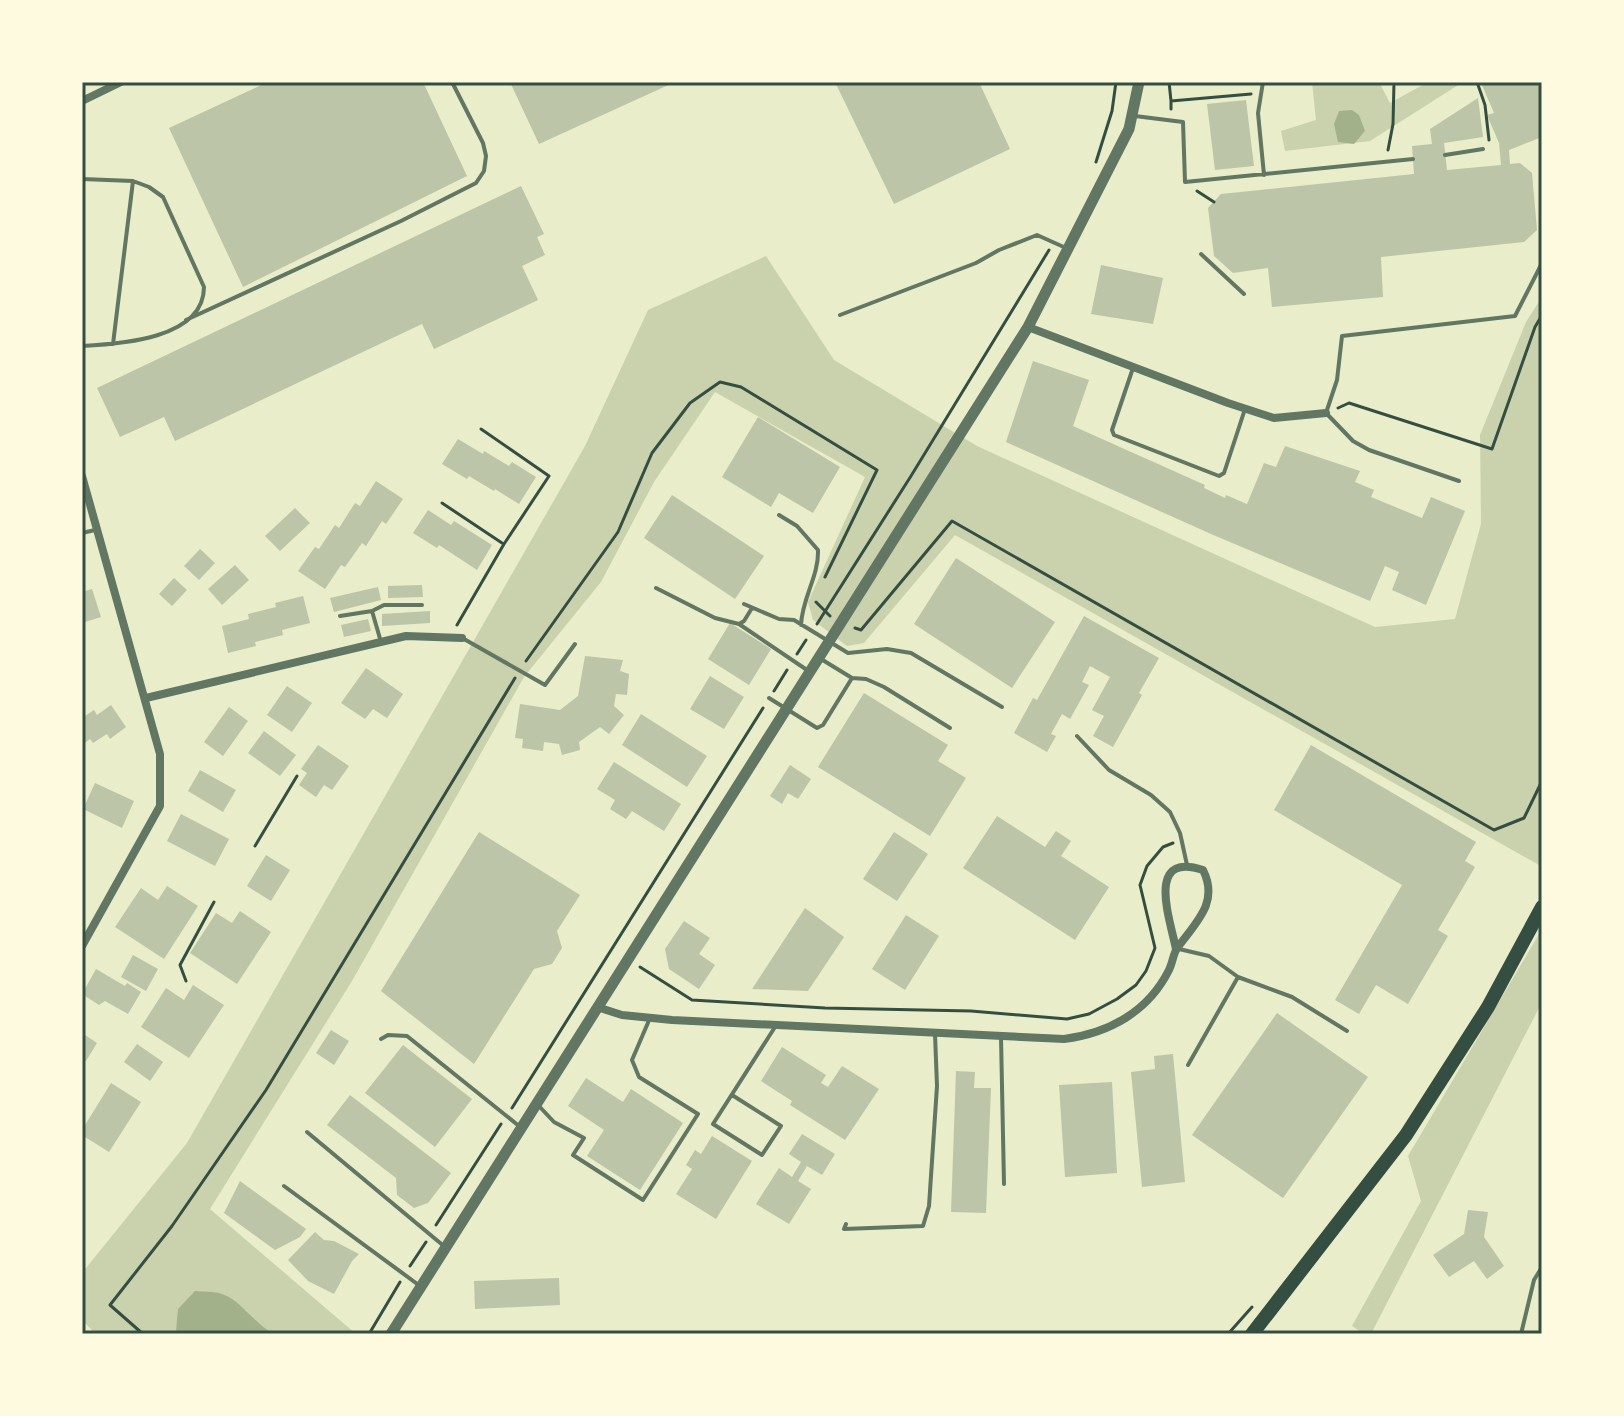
<svg xmlns="http://www.w3.org/2000/svg" width="1624" height="1416" viewBox="0 0 1624 1416" font-family="'Titillium Web',sans-serif">
	<style>
		.green { fill: #cad2ad }
		.water { fill: #a3b18a }
		.building { fill: #bcc5a7 }
		.lines { fill: none; stroke-linecap: round; stroke-linejoin: round }
		.path { stroke: #344e41; stroke-width: 3 }
		.service { stroke: #617663; stroke-width: 4 }
		.minor { stroke: #617663; stroke-width: 8 }
		.tertiary { stroke: #617663; stroke-width: 11 }
		.primary { stroke: #344e41; stroke-width: 14 }
		.neatline { fill: none; stroke: #344e41; stroke-width: 3 }
	</style>
	<rect width="100%" height="100%" fill="#e9edc9"/>
	<!-- green -->
	<path class="green" d="M1312,82H1379L1390,103L1428,82H1463L1370,141L1285,151L1281,131L1316,120Z
		M766,256L834,360L977,446L1375,627L1455,619L1481,524L1480,435L1526,322L1542,297V860L1539,865L955,535L864,643L847,646L813,620L808,602L865,477L715,392L654,482L601,582L524,677L352,981L210,1209L356,1334H275L259,1327L246,1310L176,1331L179,1334H96L82,1320V1273L187,1143L585,446L648,310Z
		M1542,929V1002L1371,1334H1364L1352,1326L1421,1201L1408,1156Z"/>
	<!-- water -->
	<path class="water" d="M1352,110L1359,115L1365,131L1354,144L1338,142L1334,124L1339,111Z
		M195,1291C203,1292 214,1291 222,1294C243,1301 253,1324 275,1334H179L176,1331L178,1309Z"/>
	<!-- building -->
	<path class="building" d="M268,82H423L467,176L243,287L169,128Z
		M510,82H675L539,144Z
		M835,82H979L1010,149L894,204Z
		M1488,82H1542V137L1509,150L1510,164L1520,163L1532,173L1537,230L1524,242L1381,257L1383,297L1272,307L1268,268L1233,273L1214,256L1208,208L1221,194L1414,174L1412,146L1432,144L1430,129L1478,98L1483,137L1444,143L1447,170L1501,165L1499,143L1487,115L1494,113L1482,85Z
		M1246,100L1254,166L1215,170L1207,104Z
		M521,186L544,234L537,237L545,255L522,266L538,300L434,349L422,324L175,441L164,417L120,437L97,388Z
		M1101,265L1163,278L1153,324L1091,314Z
		M1033,361L1089,380L1073,426L1205,485L1204,488L1225,498L1226,495L1247,504L1264,463L1276,467L1285,446L1360,471L1355,482L1374,490L1371,497L1422,518L1431,497L1465,511L1426,605L1392,590L1399,572L1385,566L1370,601L1211,534L1006,442Z
		M758,417L840,467L813,513L779,493L771,507L722,477Z
		M458,439L483,454L484,451L509,466L512,462L536,477L519,504L495,489L494,491L469,476L467,479L442,464Z
		M376,481L403,499L386,524L382,521L366,546L362,543L345,567L341,565L325,589L298,571L315,547L319,549L335,525L339,528L355,503L360,506Z
		M672,495L764,556L735,599L644,538Z
		M295,508L310,523L280,551L265,536Z
		M428,510L451,525L454,521L492,545L477,570L439,545L437,548L413,533Z
		M200,549L215,563L199,580L184,566Z
		M956,558L1055,622L1012,688L914,624Z
		M235,565L249,580L222,605L208,589Z
		M174,578L187,590L172,606L159,594Z
		M422,585L423,597L388,598V586Z
		M378,587L381,600L334,612L330,598Z
		M92,589L101,617L82,623V592Z
		M303,596L310,623L282,630L283,635L255,642L256,646L228,653L222,626L249,619L248,614L276,607L275,603Z
		M430,611V623L382,626V614Z
		M1084,616L1159,658L1139,693L1142,695L1113,747L1093,736L1104,716L1092,710L1110,677L1090,666L1082,682L1089,685L1070,719L1062,714L1051,734L1056,736L1047,752L1014,733L1033,698L1037,700Z
		M368,619L371,631L344,637L341,625Z
		M730,623L771,649L749,685L708,659Z
		M585,656L623,660L620,671L629,674L627,695L616,694L614,706L624,715L609,734L600,727L579,742L580,750L562,755L559,744L544,742L543,751L522,748L523,739L515,738L520,704L560,710L578,696Z
		M366,668L403,694L387,718L373,709L365,719L341,703Z
		M710,676L744,697L724,729L690,709Z
		M287,686L312,703L292,732L267,715Z
		M864,693L948,745L938,761L966,778L930,836L818,767Z
		M111,705L126,727L110,739L107,734L93,743L90,739L82,745V718L94,710L97,715Z
		M229,707L248,721L223,756L204,742Z
		M641,714L707,756L687,787L622,745Z
		M264,731L296,755L280,776L248,753Z
		M318,745L349,766L332,790L324,785L316,797L299,785L307,773L301,769Z
		M1311,745L1476,842L1465,861L1475,867L1438,930L1448,936L1408,1004L1376,985L1359,1014L1335,1000L1402,885L1274,810Z
		M614,762L681,804L664,831L632,811L626,819L610,809L615,800L597,789Z
		M790,765L811,779L798,799L788,793L782,804L770,796Z
		M200,770L236,790L223,812L188,791Z
		M95,783L134,801L122,828L83,809Z
		M181,814L229,839L215,866L167,841Z
		M997,816L1045,847L1056,831L1071,841L1061,856L1109,887L1075,940L963,868Z
		M479,832L580,895L557,931L562,948L552,964L534,969L474,1064L381,991Z
		M894,832L928,854L897,901L863,879Z
		M266,855L290,870L271,901L247,886Z
		M167,886L198,906L164,959L115,927L141,888L158,900Z
		M805,908L844,937L808,991L752,989Z
		M240,911L271,932L237,984L190,953L216,913L232,923Z
		M906,915L939,936L905,990L872,969Z
		M684,921L710,938L699,954L715,965L699,989L669,969L665,949Z
		M133,955L158,969L146,991L121,977Z
		M96,969L125,986L127,983L141,992L128,1014L105,1001L99,1005L82,994Z
		M193,985L224,1005L189,1058L141,1027L166,988L184,1000Z
		M1277,1013L1368,1077L1283,1198L1192,1135Z
		M331,1030L349,1041L334,1065L316,1053Z
		M82,1033L97,1043L86,1061L82,1059Z
		M137,1044L163,1062L150,1081L124,1062Z
		M403,1045L472,1099L435,1147L365,1093Z
		M782,1047L826,1075L821,1083L828,1087L842,1066L879,1089L845,1140L790,1105L792,1101L761,1081Z
		M1173,1054L1185,1182L1142,1187L1131,1072L1155,1069L1154,1056Z
		M956,1071L975,1072L974,1088H991L986,1213L951,1212Z
		M586,1078L623,1102L631,1089L683,1123L640,1190L587,1156L604,1130L568,1106Z
		M1112,1082L1117,1173L1065,1177L1059,1085Z
		M111,1083L141,1102L109,1152L82,1135V1130Z
		M350,1095L451,1173L428,1203L414,1208L397,1195L396,1178L327,1125Z
		M802,1134L835,1154L822,1175L807,1166L798,1181L811,1189L789,1224L756,1204L779,1168L792,1177L801,1162L789,1154Z
		M712,1136L752,1161L716,1219L676,1194L692,1169L686,1165L695,1150L701,1154Z
		M240,1181L306,1229L300,1237L275,1250L224,1213Z
		M1468,1210L1488,1212L1484,1237L1504,1266L1487,1279L1474,1261L1449,1277L1433,1255L1464,1234Z
		M315,1232L324,1240L334,1241L359,1254L352,1261L334,1294L308,1281L288,1260Z
		M559,1278L560,1305L475,1309L474,1281Z"/>
	<g class="lines">
		<!-- path -->
		<path class="path" d="M1169,82L1171,101
			M1477,82L1485,105L1489,140
			M1171,109V101L1251,94
			M1388,150L1393,124L1394,82
			M1096,162L1112,111L1116,82
			M1197,191L1214,202
			M1338,408L1349,403L1492,449L1535,327L1542,315
			M442,503L502,543
			M816,602L830,616
			M817,624L911,476L1049,250
			M457,625L504,544L549,476L481,429
			M855,628L861,630L952,521L1494,830L1524,818L1542,781
			M797,654L806,640
			M526,661L618,532L652,453L690,403L720,382L741,387L877,470L825,577
			M774,691L787,670
			M255,846L297,776
			M640,967L692,1000L825,1008L971,1011L1067,1019L1089,1014L1117,999L1136,985L1146,971L1155,948L1140,885L1147,866L1163,847L1173,843
			M186,981L180,965L214,902
			M512,1108L763,708
			M436,1225L501,1124
			M410,1266L426,1242
			M143,1334L110,1305L172,1226L266,1090L515,678
			M369,1334L400,1282
			M1228,1334L1252,1307"/>
		<!-- service -->
		<path class="service" d="M1263,82L1258,113L1264,175
			M1135,116L1183,122L1185,182L1413,159
			M1445,155L1483,149
			M82,179L133,181L149,187L163,197L204,287C204,339 120,344 82,346
			M1201,254L1244,294
			M840,315L976,263L999,250L1037,235L1066,248
			M186,320L401,221L476,183L484,171L486,156L483,143L452,82
			M113,344L133,181
			M1133,368L1112,430L1114,435L1219,476L1224,473L1245,409
			M1459,481L1369,450L1353,441L1326,413L1337,380L1342,336L1515,316L1542,263
			M779,515L797,526L818,550C819,576 802,598 801,625
			M82,533L95,530
			M656,588L715,618L739,624L807,670
			M744,604L779,619L794,620L848,653L887,649L911,653L1002,707
			M372,611L384,605H422
			M340,616L372,611L381,642
			M739,624L744,621L752,608
			M464,639L545,685L575,644
			M821,659L852,678L866,679L884,687L950,728
			M769,698L817,728L823,725L852,678
			M1077,736L1109,770L1151,795L1170,812L1180,833L1187,865
			M1179,949L1209,956L1238,977L1292,997L1347,1031
			M1001,1037L1004,1184
			M381,1039L388,1035L407,1036L519,1126
			M1188,1065L1238,977
			M732,1095L781,1126L762,1155L713,1124L775,1027
			M537,1104L554,1122L584,1138L573,1155L643,1200L698,1114L639,1077L632,1060L650,1018
			M307,1132L445,1247
			M284,1186L420,1286
			M846,1224L844,1229L923,1226L929,1206L937,1086L935,1034
			M1521,1334L1534,1280L1542,1267"/>
		<!-- minor -->
		<path class="minor" d="M82,101L121,82
			M1028,327L1228,403L1274,418L1326,413
			M82,476L160,754V806L82,946
			M146,698L406,636L462,638
			M597,1007L622,1015L672,1020L1064,1039C1109,1033 1148,1012 1169,970C1173,962 1173,953 1178,947C1197,921 1219,902 1203,870C1145,851 1170,919 1176,949"/>
		<!-- tertiary -->
		<path class="tertiary" d="M391,1334L1028,327L1129,129L1139,82"/>
		<!-- primary -->
		<path class="primary" d="M1252,1334L1406,1135L1488,1007L1542,907"/>
	</g>
	<!-- border -->
	<rect width="1624" height="1416" fill="none" stroke="#fefae0" stroke-width="168"/>
	<rect x="84" y="84" width="1456" height="1248" class="neatline"/>
</svg>
